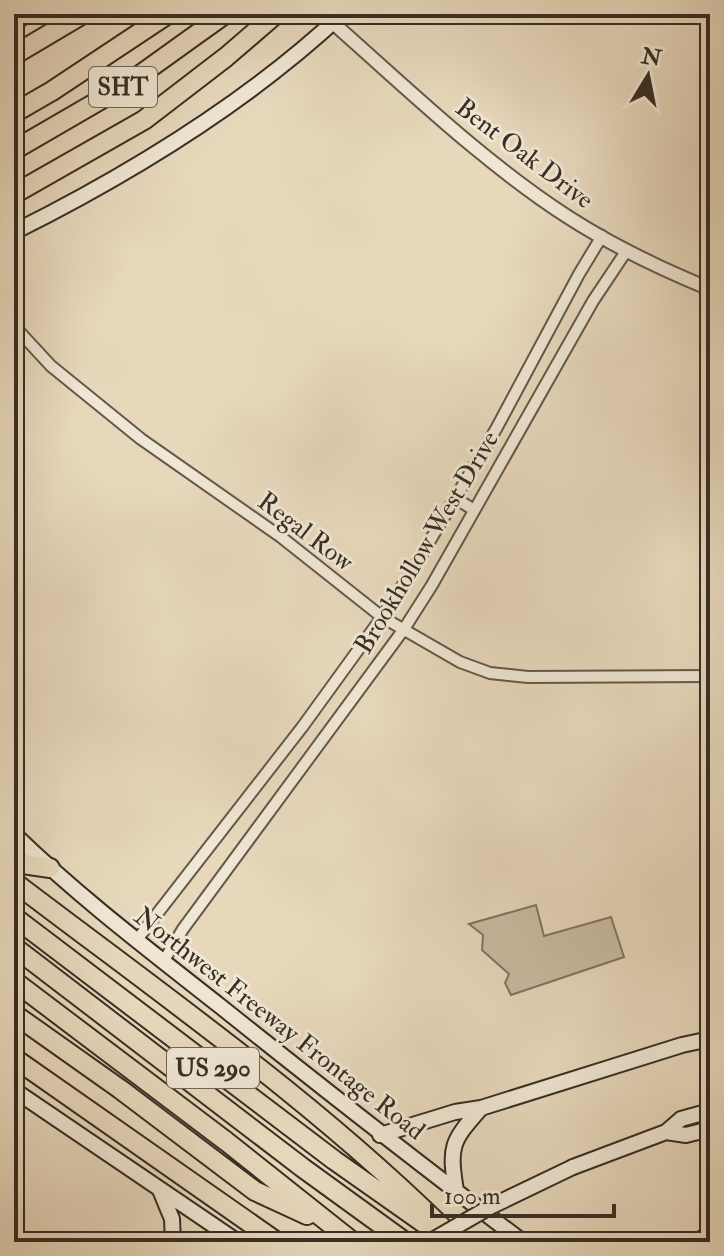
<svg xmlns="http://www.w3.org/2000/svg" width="724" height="1256" viewBox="0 0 724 1256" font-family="'IM FELL Double Pica',serif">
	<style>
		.green { fill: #c9bba2; stroke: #807463; stroke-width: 2 }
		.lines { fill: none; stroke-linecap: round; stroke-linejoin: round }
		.minor-casing { stroke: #64584a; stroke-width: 14 }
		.tertiary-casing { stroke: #64584a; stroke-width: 16 }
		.secondary-casing { stroke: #382e24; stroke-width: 18 }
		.motorway-casing { stroke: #382e24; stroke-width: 22 }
		.minor { stroke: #efe6d3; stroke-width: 10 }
		.tertiary { stroke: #efe6d3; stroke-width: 12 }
		.secondary { stroke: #efe6d3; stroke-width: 14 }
		.motorway { stroke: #e7d8bc; stroke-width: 18 }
		.secondary-bridge-casing { stroke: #382e24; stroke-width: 18; stroke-linecap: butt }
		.secondary-bridge { stroke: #efe6d3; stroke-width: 14 }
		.labels { text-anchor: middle; stroke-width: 6; stroke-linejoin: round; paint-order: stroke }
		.shield { fill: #efe6d3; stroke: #6f6558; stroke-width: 2 }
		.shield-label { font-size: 24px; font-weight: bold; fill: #382e24 }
		.street-label { font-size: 26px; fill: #382e24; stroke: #efe6d3 }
	</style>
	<rect width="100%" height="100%" fill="#e7d8bc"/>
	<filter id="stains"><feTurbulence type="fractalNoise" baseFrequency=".0025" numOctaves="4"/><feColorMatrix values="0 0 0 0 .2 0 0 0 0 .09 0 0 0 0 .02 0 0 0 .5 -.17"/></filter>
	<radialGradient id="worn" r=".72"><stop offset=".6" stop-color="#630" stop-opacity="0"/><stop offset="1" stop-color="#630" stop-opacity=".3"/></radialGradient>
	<!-- green -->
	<path class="green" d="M536,905L544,936L611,917L624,957L511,995L505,983L509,974L482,950L483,935L469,924Z"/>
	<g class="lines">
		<defs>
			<path id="minor" d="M14,326L51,366L141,439L281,537L382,617L460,662L490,673L528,677L710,676
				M455,498L474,510
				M136,941L303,726L382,617L412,571L496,429L579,274L602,236
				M163,962L183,929L404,629L432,585L593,301L627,250"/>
			<path id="tertiary" d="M333,23C409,90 483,162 568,217C613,246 661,269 710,289"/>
			<path id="secondary" d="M14,22L29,14
				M14,232C130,174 247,103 342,14
				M14,834C78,896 149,950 220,1006C320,1086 421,1165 523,1242
				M14,1090L238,1242
				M666,1132L686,1135L710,1129
				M380,1135L455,1112L481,1108L682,1045L710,1039
				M573,1167L666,1132L681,1119L710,1111
				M160,1190L172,1219L173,1242
				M456,1191C449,1146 451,1142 481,1108
				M698,1242L710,1232"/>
			<path id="motorway" d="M14,55L83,14
				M14,113L52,91L168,14
				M14,150L126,85L225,14
				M14,194L144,120L226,57L276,14
				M14,856L23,864L50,868
				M14,882C165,997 323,1107 457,1242
				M14,917L334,1160L432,1229
				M14,947L303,1168L405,1242
				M14,981L227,1142L353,1242
				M14,1014L120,1089L255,1191L307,1215
				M14,1058L277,1242"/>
		</defs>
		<!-- minor casing -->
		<use href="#minor" class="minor-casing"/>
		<!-- tertiary casing -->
		<use href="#tertiary" class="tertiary-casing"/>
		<!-- secondary casing -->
		<use href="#secondary" class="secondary-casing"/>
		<!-- motorway casing -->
		<use href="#motorway" class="motorway-casing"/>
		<!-- minor -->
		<use href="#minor" class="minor"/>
		<!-- tertiary -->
		<use href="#tertiary" class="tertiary"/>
		<!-- secondary -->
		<use href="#secondary" class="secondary"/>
		<!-- motorway -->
		<use href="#motorway" class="motorway"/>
		<defs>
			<path id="secondary-bridge" d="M429,1242L490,1207L573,1167"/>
		</defs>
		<!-- secondary-bridge casing -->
		<use href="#secondary-bridge" class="secondary-bridge-casing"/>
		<!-- secondary-bridge -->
		<use href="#secondary-bridge" class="secondary-bridge"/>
	</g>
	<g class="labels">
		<!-- shield labels -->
		<g class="shield">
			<rect x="89" y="67" width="68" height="40" rx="6"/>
			<rect x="167" y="1048" width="92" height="40" rx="6"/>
		</g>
		<g class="shield-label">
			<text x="123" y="95">SHT</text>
			<text x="213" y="1076">US 290</text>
		</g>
		<!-- street labels -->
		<g class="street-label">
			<text transform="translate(525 153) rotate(37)" y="9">Bent Oak Drive</text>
			<text transform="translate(306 531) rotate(37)" y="9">Regal Row</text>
			<text transform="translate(426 542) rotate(-59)" y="9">Brookhollow West Drive</text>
			<text transform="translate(280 1023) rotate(38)" y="9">Northwest Freeway Frontage Road</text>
		</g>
	</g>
	<!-- margin -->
	<rect width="724" height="1256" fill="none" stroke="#e7d8bc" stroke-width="48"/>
	<rect x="16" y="16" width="692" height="1224" fill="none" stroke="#382e24" stroke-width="4"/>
	<rect x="24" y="24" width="676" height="1208" fill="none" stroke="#382e24" stroke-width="2"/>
	<!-- north arrow -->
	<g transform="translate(648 76) rotate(10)" stroke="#efe6d3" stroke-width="6" paint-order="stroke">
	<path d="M0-6L14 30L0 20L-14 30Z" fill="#382e24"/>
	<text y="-12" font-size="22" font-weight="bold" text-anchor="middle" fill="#382e24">N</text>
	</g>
	<!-- scale -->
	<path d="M432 1204v12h182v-12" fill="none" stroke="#382e24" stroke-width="4"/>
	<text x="444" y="1204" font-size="24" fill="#382e24" stroke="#efe6d3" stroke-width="6" paint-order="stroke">100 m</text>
	<rect width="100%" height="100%" filter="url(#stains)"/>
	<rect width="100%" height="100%" fill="url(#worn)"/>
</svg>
